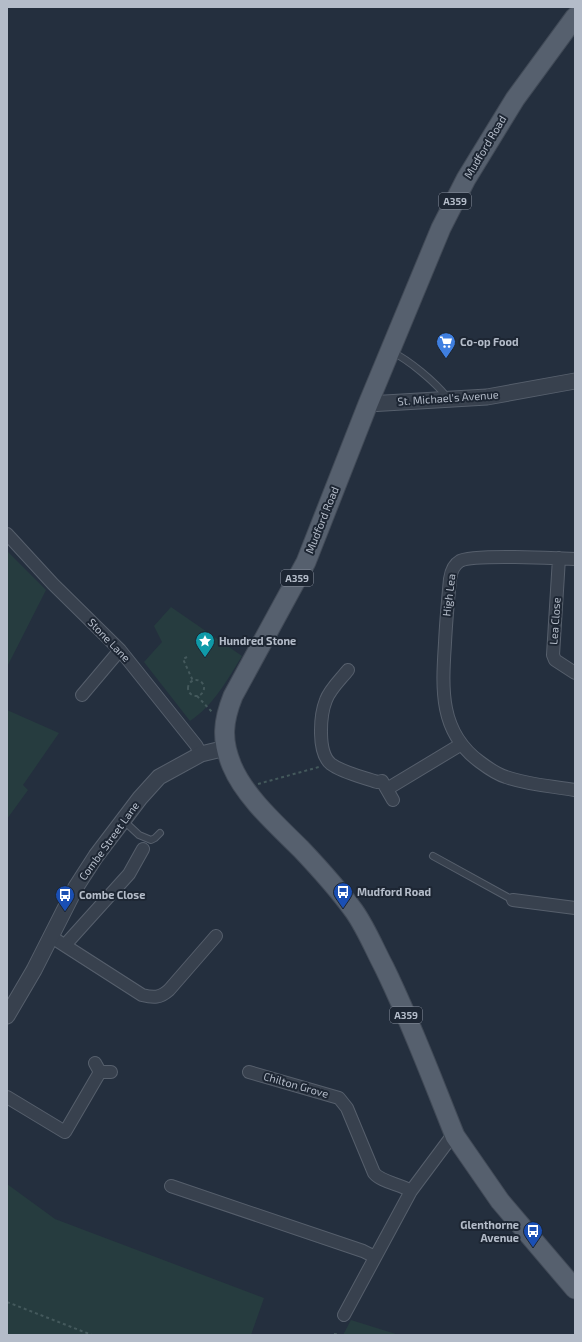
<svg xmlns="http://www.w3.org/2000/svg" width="582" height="1342" viewBox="0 0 582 1342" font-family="'Exo 2',sans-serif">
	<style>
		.green { fill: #263c3f }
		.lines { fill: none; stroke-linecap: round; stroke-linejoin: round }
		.service-casing { stroke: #565f6c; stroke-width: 8 }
		.minor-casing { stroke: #565f6c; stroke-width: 14 }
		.tertiary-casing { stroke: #565f6c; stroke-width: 17 }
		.primary-casing { stroke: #414a57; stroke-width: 21 }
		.path { stroke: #44595c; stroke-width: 2; stroke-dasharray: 3 3; stroke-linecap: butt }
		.service { stroke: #38414e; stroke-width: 6 }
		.minor { stroke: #38414e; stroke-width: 12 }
		.tertiary { stroke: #38414e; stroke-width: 15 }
		.primary { stroke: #56606e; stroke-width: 19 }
		.labels { text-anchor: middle; stroke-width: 4; stroke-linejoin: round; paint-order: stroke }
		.shield { fill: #1d2633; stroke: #878f9c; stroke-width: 1 }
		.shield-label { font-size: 10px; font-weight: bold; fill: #b4bcc9 }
		.street-label { font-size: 11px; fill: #b4bcc9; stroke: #1d2633 }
		.poi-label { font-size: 11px; font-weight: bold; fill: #b4bcc9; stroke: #1d2633; text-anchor: start }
	</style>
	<rect width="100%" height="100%" fill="#242f3e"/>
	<!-- green -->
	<path class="green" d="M7,551L46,590L7,667Z
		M171,607L242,656C228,679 213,706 190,721L144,662L162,642L154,626Z
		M7,710L59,733L23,785L28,790L7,819Z
		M7,1184L55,1219L264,1298L251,1335H7Z
		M351,1320L399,1335H343Z"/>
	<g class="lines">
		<defs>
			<path id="service" d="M392,352C409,360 435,382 447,397
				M124,821L139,835L151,840L155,838L160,833
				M433,856L513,900"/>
			<path id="minor" d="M7,534L53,584L120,650L196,745L201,754
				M559,558L553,655L555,660L575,673
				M575,559C557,558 471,554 460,561C453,565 451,572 450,579C448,600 446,622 445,643C442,689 439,732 480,762C488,768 496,774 506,777C528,785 552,786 575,790
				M348,670C341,679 330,689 326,700C320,715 317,753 331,764C343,773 363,777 377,782L382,781L393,800
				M82,695L120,650
				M387,789L460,745
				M513,900L575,908
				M50,936L142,995C154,998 160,998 169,990L216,936
				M65,945L129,874L143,849
				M95,1063L100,1072H111
				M249,1072L339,1098L347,1108L374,1173C381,1182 400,1184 411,1191
				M7,1097L65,1132L100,1072
				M171,1186L363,1251L375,1257
				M344,1315L411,1191L449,1140L455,1136"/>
			<path id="tertiary" d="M368,404L487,397L575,381
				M7,1016L34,970L76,887L96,856L140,798L159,777L201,754L226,748"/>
			<path id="primary" d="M575,17L515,99L466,179L441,228L368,404L306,562L233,696C223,721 221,740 232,766C245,797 277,825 301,849C319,868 338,889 354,911C366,928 374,948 384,967C411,1022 432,1079 455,1136L500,1201L575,1289"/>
		</defs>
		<!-- service casing -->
		<use href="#service" class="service-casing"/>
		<!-- minor casing -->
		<use href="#minor" class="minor-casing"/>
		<!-- tertiary casing -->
		<use href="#tertiary" class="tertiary-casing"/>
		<!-- primary casing -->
		<use href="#primary" class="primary-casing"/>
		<!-- path -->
		<path class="path" d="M187,657L183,659L193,681
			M188 688a8 8 0 1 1 16 0a8 8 0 1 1-16 0Z
			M197,696L213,713
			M258,784L319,767
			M7,1302L92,1335
			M334,1334L340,1335"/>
		<!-- service -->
		<use href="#service" class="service"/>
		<!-- minor -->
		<use href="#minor" class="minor"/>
		<!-- tertiary -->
		<use href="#tertiary" class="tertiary"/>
		<!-- primary -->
		<use href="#primary" class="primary"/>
	</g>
	<!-- icons -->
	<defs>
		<symbol id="supermarket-pin" viewBox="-11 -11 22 30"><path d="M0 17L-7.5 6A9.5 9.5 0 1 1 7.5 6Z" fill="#3f7fe0" stroke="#1d2633"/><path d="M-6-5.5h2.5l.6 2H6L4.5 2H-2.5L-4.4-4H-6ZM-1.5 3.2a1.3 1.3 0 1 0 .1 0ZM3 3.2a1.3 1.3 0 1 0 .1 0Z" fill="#fff"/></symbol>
		<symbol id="sight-pin" viewBox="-11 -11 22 30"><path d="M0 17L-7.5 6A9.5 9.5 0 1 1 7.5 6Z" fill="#0f9aa8" stroke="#1d2633"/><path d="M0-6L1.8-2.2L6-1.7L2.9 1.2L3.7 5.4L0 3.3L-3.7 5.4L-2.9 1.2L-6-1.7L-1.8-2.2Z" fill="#fff"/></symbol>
		<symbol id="bus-pin" viewBox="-11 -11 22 30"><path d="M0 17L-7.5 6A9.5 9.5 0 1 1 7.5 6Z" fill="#1a4fb4" stroke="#1d2633"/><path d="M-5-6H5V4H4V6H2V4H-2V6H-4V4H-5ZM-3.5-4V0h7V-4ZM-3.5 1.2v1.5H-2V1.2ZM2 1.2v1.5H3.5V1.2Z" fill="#fff"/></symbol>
	</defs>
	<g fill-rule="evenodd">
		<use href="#supermarket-pin" x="435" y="331" width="22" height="30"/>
		<use href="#sight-pin" x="194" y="630" width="22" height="30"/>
		<use href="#bus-pin" x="332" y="881" width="22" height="30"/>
		<use href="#bus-pin" x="54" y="884" width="22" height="30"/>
		<use href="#bus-pin" x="522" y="1220" width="22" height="30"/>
	</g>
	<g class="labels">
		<!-- shield labels -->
		<g class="shield">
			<rect x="439" y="193" width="32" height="16" rx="3"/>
			<rect x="281" y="570" width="32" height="16" rx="3"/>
			<rect x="390" y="1007" width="32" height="16" rx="3"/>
		</g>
		<g class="shield-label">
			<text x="455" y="205">A359</text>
			<text x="297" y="582">A359</text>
			<text x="406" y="1019">A359</text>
		</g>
		<!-- street labels -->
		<g class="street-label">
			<text transform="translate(485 147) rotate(-59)" y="4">Mudford Road</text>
			<text transform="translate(448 398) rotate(-4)" y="4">St. Michael's Avenue</text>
			<text transform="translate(322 520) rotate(-68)" y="4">Mudford Road</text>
			<text transform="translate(449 595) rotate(-83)" y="4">High Lea</text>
			<text transform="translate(555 621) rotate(-86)" y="4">Lea Close</text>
			<text transform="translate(109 640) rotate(46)" y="4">Stone Lane</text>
			<text transform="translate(109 841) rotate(-54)" y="4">Combe Street Lane</text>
			<text transform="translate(296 1085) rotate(16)" y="4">Chilton Grove</text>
		</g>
		<!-- poi labels -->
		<g class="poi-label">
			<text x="460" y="346">Co-op Food</text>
			<text x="219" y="645">Hundred Stone</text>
			<text x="357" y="896">Mudford Road</text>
			<text x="79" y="899">Combe Close</text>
			<text x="519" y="1229" text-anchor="end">Glenthorne<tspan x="519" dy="13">Avenue</tspan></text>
		</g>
	</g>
	<!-- border -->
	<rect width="582" height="1342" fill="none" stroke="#b4bcc9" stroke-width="16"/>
</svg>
